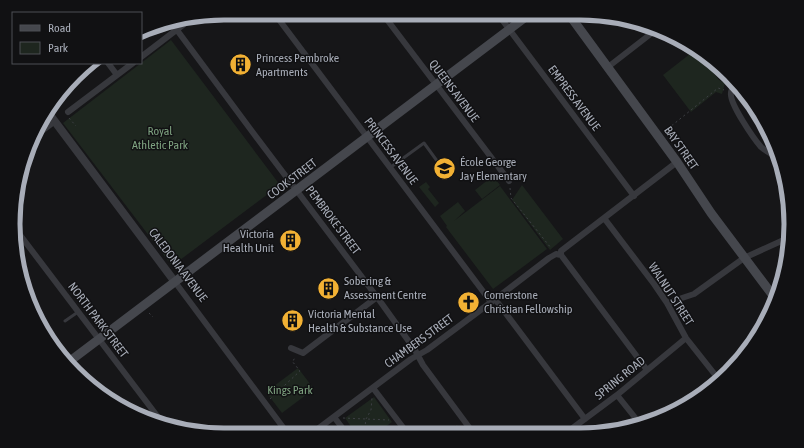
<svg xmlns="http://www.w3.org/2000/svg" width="804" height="448" viewBox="0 0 804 448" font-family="'Asap Condensed',sans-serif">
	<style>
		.green { fill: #1e261f }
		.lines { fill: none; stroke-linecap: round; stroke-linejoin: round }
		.path { stroke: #3d3f44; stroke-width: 1; stroke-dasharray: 2 3; stroke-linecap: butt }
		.service { stroke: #37383d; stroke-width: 3 }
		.minor { stroke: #37383d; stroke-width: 6 }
		.tertiary { stroke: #37383d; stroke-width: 8 }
		.secondary { stroke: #45474d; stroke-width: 9 }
		.labels { text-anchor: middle; stroke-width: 3; stroke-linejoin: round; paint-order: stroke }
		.poi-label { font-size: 12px; fill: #a8adb8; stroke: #111113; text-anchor: start }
		.street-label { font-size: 12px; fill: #a8adb8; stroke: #111113 }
		.park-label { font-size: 12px; fill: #7fa381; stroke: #111113 }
		.rim { fill: none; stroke: #a8adb8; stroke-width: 5 }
	</style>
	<rect width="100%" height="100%" fill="#161618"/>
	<!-- green -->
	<path class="green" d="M171,40L280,185L172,266L63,123Z
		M695,50L719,80L725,83L722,94L716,92L691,112L663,75Z
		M493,176L500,185L482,199L475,190Z
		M426,182L430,187L428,189L439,203L435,207L419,187Z
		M522,185L563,239L550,250L512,200Z
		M500,186L547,249L493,289L446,227L447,226L440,216L458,202L465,211L454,221Z
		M298,368L314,389L282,413L266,392Z
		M374,397L392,422L376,434H356L345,418Z
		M457,425L463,434H446Z"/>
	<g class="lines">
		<!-- path -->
		<path class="path" d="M69,118L76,126
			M664,132L718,88L724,90
			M510,188L511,198L551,248
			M149,313L153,317
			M270,399L300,371L292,361L296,358
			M343,418L389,420
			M364,434L366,419L371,410L372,398"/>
		<!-- service -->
		<path class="service" d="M391,167L424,143L440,165
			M65,321L78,312"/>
		<!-- minor -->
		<path class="minor" d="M274,13L491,302
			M382,13L509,181
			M497,13L634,196
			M171,22L254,134L377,297L415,350L423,365L474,434
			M141,57L192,18
			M108,63L117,75
			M608,67L657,29
			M735,85C733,87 731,90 731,93C729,103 754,139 761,147C766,151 772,155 778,157
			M68,112L133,63
			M35,136L55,121
			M604,218L654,284L667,303L686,338L720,381
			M14,227L164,425
			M561,255V251L677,162
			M561,255L647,370
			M175,282L288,434
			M495,299L585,419
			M667,303L694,294L744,258L788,238
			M291,348L303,353L377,297
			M373,388L408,434
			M617,395L641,425
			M334,417L347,434
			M566,433L617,395L686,338
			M311,434L411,359L427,350L498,297L549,258L556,254L561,255"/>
		<!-- tertiary -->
		<path class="tertiary" d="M47,111L175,282"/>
		<!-- secondary -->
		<path class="secondary" d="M568,13L677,162L711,213L774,297
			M66,364L531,13"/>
	</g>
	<!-- icons -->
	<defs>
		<symbol id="building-disc" viewBox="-11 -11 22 22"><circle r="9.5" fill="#f2b134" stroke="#111113"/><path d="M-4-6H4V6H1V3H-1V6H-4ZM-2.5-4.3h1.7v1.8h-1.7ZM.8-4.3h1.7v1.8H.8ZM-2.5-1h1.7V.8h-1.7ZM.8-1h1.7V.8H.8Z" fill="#111"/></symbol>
		<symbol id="school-disc" viewBox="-11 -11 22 22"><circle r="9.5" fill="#f2b134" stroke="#111113"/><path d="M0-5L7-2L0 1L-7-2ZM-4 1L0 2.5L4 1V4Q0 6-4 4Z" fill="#111"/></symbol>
		<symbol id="church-disc" viewBox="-11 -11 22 22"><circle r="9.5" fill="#f2b134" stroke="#111113"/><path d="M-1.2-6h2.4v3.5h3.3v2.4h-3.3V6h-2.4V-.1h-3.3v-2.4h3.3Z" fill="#111"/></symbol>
	</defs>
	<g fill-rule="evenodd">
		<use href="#building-disc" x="228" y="52" width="25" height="25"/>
		<use href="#school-disc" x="432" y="156" width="25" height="25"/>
		<use href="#building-disc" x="278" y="228" width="25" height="25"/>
		<use href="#building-disc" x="316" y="276" width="25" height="25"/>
		<use href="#church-disc" x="456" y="290" width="25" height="25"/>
		<use href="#building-disc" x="280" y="308" width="25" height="25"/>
	</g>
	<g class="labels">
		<!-- poi labels -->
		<g class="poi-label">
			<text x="256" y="62">Princess Pembroke<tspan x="256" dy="14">Apartments</tspan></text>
			<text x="460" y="166">École George<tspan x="460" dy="14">Jay Elementary</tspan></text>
			<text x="274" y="238" text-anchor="end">Victoria<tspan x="274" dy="14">Health Unit</tspan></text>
			<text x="344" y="285">Sobering &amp;<tspan x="344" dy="14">Assessment Centre</tspan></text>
			<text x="484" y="299">Cornerstone<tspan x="484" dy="14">Christian Fellowship</tspan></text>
			<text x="308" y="318">Victoria Mental<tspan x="308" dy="14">Health &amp; Substance Use</tspan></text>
		</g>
		<!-- street labels -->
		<g class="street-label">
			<text transform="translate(454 91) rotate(53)" y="4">QUEENS AVENUE</text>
			<text transform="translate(574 98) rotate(53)" y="4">EMPRESS AVENUE</text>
			<text transform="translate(681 148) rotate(55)" y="4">BAY STREET</text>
			<text transform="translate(391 151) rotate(53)" y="4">PRINCESS AVENUE</text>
			<text transform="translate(292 179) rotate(-37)" y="4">COOK STREET</text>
			<text transform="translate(333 220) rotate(53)" y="4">PEMBROKE STREET</text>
			<text transform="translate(178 265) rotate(53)" y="4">CALEDONIA AVENUE</text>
			<text transform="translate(671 294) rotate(57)" y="4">WALNUT STREET</text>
			<text transform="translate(98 320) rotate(53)" y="4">NORTH PARK STREET</text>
			<text transform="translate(419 341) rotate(-36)" y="4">CHAMBERS STREET</text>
			<text transform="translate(620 378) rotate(-39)" y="4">SPRING ROAD</text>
		</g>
		<!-- park labels -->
		<g class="park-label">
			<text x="160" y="135">Royal<tspan x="160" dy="14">Athletic Park</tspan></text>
			<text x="290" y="394">Kings Park</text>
		</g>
	</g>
	<!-- crop -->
	<path d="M0 0H804V448H0ZM224 20H580A204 204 0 0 1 784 224V224A204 204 0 0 1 580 428H224A204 204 0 0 1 20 224V224A204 204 0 0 1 224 20Z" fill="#111113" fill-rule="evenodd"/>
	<path class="rim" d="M224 20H580A204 204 0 0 1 784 224V224A204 204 0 0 1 580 428H224A204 204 0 0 1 20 224V224A204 204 0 0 1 224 20Z"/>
	<!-- legend -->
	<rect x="12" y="12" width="130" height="52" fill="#111113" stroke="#4d4f55"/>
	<rect x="20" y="25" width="20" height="6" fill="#45474d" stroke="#4d4f55"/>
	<text x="48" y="32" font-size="12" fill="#a8adb8">Road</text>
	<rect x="20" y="42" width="20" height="12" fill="#1e261f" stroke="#4d4f55"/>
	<text x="48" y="52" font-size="12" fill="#a8adb8">Park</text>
</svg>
